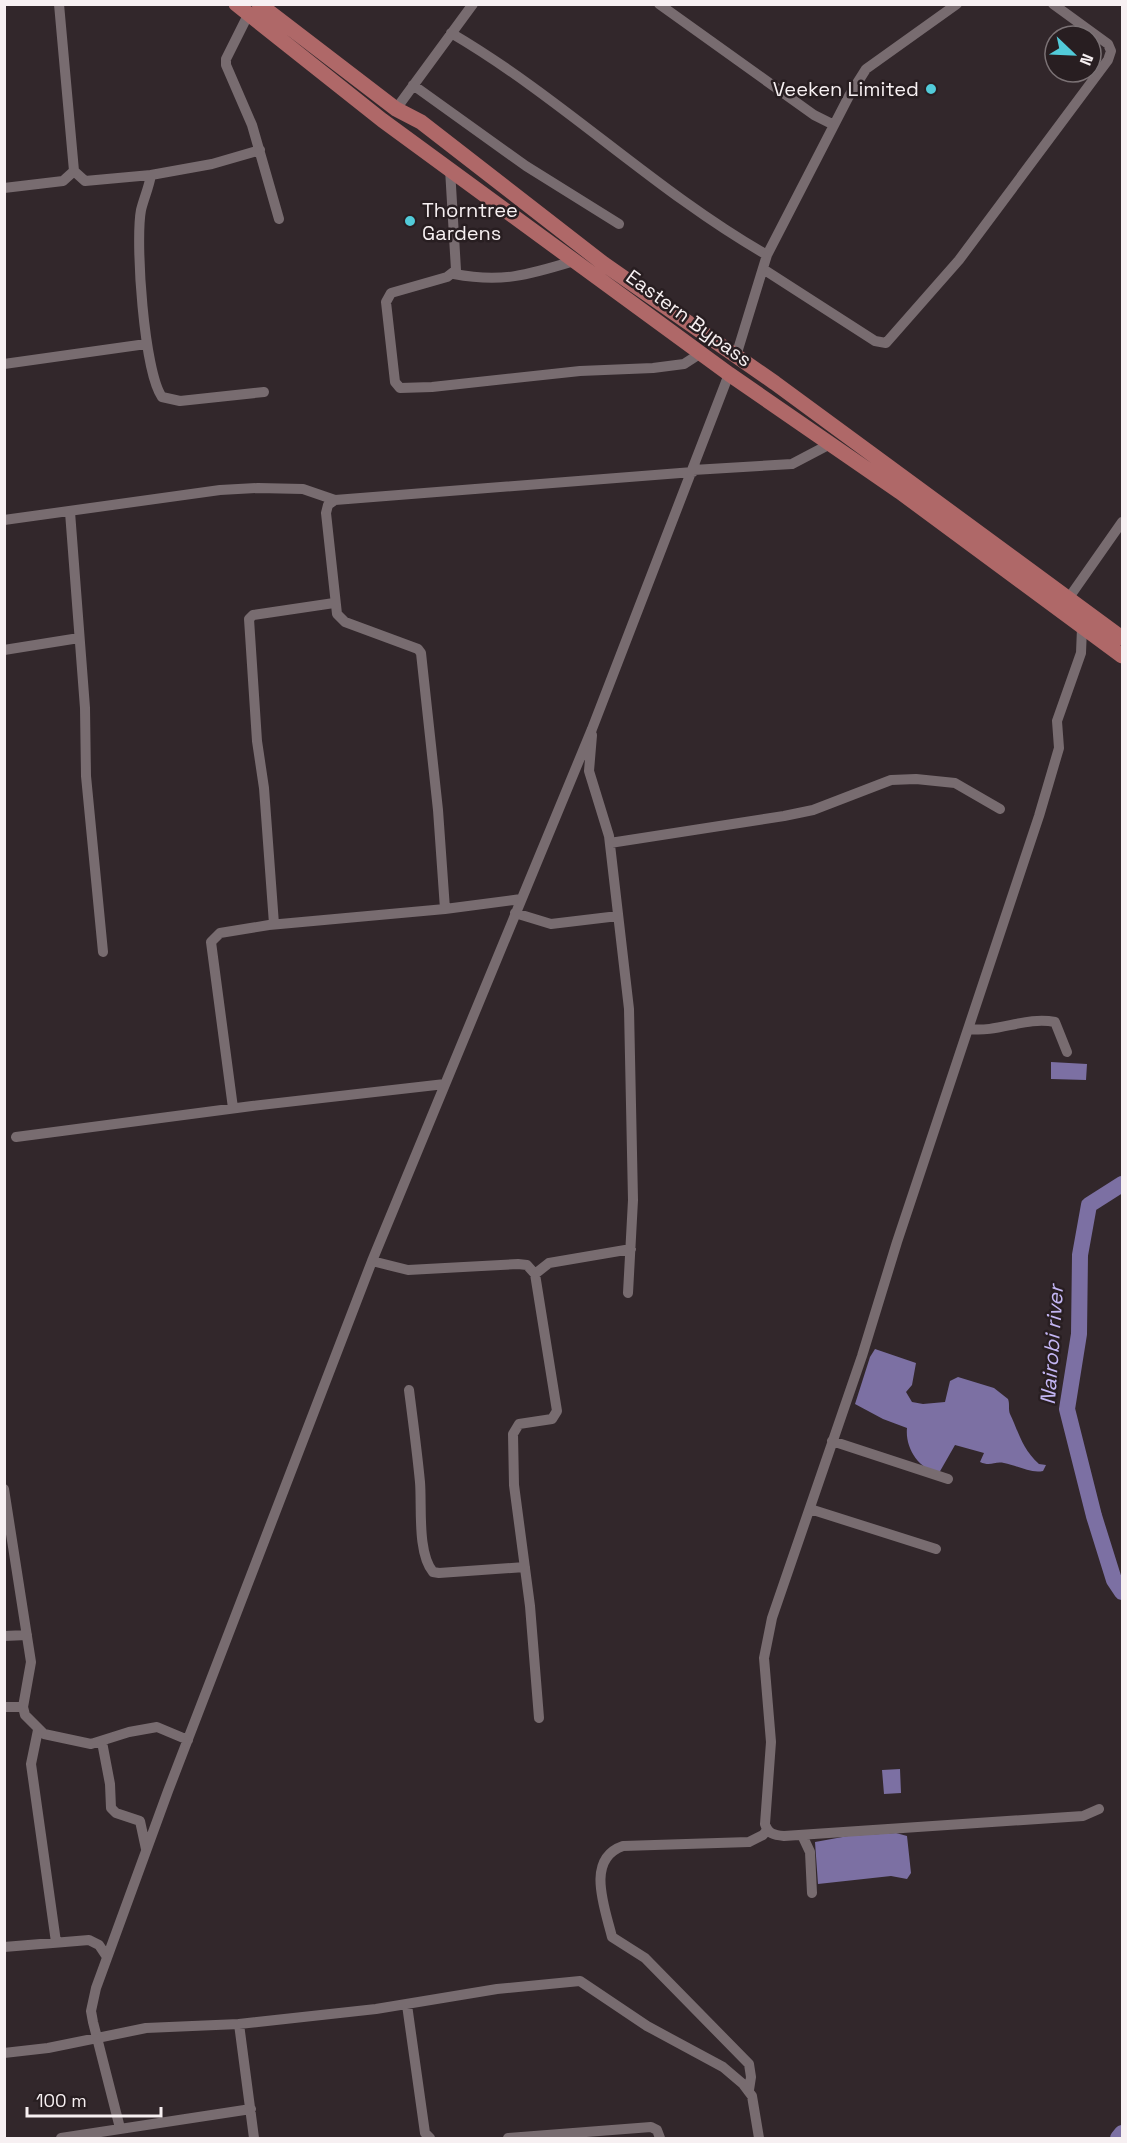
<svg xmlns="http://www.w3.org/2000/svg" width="1127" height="2143" viewBox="0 0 1127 2143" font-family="'Space Grotesk',sans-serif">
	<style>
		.water { fill: #7c70a3 }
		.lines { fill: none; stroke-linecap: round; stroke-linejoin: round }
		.river { stroke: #7c70a3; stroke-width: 16 }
		.minor { stroke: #786c70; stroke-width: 10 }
		.primary { stroke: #af6868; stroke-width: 15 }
		.poi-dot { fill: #52cbd9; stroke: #281e21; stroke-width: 2 }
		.labels { text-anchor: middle; stroke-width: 5; stroke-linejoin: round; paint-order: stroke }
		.poi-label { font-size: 20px; fill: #f7f0f2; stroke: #281e21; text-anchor: end }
		.street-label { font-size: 20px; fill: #f7f0f2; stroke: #281e21 }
		.water-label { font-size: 21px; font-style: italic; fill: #c4b6f4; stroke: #281e21 }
	</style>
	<rect width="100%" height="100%" fill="#32272b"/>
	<!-- water -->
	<path class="water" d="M1051,1062L1087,1064L1086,1080L1051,1079Z
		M875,1349L916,1363L912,1385L906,1392L912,1402L923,1404L945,1402L950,1381L958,1377L994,1388L1008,1399C1010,1404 1008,1409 1010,1414C1019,1433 1022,1449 1039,1464L1046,1465L1043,1471C1031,1474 1016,1465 1004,1463C994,1461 991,1467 980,1462L984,1453L955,1445L939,1473C918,1469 905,1447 907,1428L883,1419L855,1404L870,1357Z
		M900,1769L901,1793L884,1794L882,1770Z
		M896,1833L907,1836L911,1873L907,1879L891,1876L818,1884L815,1842L848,1836Z"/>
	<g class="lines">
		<!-- river -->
		<path class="river" d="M1122,1184L1089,1205L1080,1255L1079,1334L1067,1409L1094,1516L1114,1580L1122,1592
			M1118,2138L1122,2133"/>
		<!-- minor -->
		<path class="minor" d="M659,4L814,115L834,125
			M248,15L226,59V65L252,125L279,219
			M451,33C562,98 655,191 767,255
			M413,85L526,166L619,224
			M396,109L473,4
			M260,150L212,164L151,175C149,187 144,198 141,210C135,242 144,372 162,397L180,401L264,392
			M450,169L456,270L447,277L391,293L386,302L395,382L400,388L432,387L580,371L653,368L684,364L701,353
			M74,171L85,181L151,175
			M4,188L63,181L74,171L59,4
			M763,269L875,341L886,343L959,260L1108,60L1111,51L1108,44L1053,4
			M454,274C502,283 528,275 574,261
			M736,356L767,255L849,96L866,69L957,4
			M4,364L146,344
			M693,470L792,464L832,443
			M70,512L85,708L86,776L103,952
			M4,520L220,490L258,488L303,489L335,500
			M1068,599L1122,522
			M1082,628L1081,653L1057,721L1059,748L1039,816L897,1242L862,1356L772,1618L764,1658L771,1742L765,1824C768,1834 774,1835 784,1836L1083,1816L1099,1809
			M4,650L79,638
			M592,735L589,771L609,836L629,1009L633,1200L628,1293
			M610,843L784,816L813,810L891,780L916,779L955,783L1000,809
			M445,909L438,810L421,653L418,649L345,622L337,614L326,513L328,505L335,500L693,472
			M515,913L551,924L618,916
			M274,924L264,788L257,741L249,619L253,615L334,603
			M969,1029C998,1033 1026,1016 1055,1022L1067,1052
			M233,1108L211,942L220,933L269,925L445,909L521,899
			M16,1137L252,1106L445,1084
			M372,1261L408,1270L518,1264L527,1265L535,1274L557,1411L552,1419L519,1424L513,1434L514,1485L530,1606L539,1718
			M535,1274L549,1263L631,1249
			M409,1390C413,1421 417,1451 420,1482C422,1506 417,1553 433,1572L439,1573L525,1567
			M832,1441L948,1479
			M4,1489L31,1662L23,1707L25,1715L44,1734L91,1744L129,1732L157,1727L188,1740
			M810,1509L936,1549
			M4,1636L27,1635
			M4,1707H23
			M38,1730L31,1764L56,1942
			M102,1742L110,1784L111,1808L116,1813L140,1821L146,1849
			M802,1835L810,1852L812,1893
			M4,1947L89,1940L99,1945L107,1957
			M407,2005L425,2133L430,2138
			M239,2024L254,2138
			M4,2053L48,2048L146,2028L239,2024L376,2009L497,1989L580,1981L647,2026L723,2067L743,2084L752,2096L759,2138
			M749,2090L751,2077L749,2064L645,1958L612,1937C605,1908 585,1859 623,1846L749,1842L763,1835L767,1830
			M120,2128L93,2022L91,2011L96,1988L168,1791L372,1261L592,729L729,374
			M61,2138L251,2109
			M508,2138L651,2127L657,2130L660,2138"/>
		<!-- primary -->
		<path class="primary" d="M236,4L382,120L729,374L900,492L1122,656
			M259,4L396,109L421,122L604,264L775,383L1122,638"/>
	</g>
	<!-- markers -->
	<g class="poi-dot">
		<circle cx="931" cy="89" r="6"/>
		<circle cx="410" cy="221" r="6"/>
	</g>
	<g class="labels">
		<!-- poi labels -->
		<g class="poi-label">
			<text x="919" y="96">Veeken Limited</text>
			<text x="422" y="217" text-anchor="start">Thorntree<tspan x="422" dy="23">Gardens</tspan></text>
		</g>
		<!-- street labels -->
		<g class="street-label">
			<text transform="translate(689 318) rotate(36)" y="7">Eastern Bypass</text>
		</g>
		<!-- water labels -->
		<g class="water-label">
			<text transform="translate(1052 1345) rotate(-86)" y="7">Nairobi river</text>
		</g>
	</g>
	<!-- border -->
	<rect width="1127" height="2143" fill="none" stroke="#f7f0f2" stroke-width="12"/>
	<!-- north arrow -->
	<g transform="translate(1073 54) rotate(113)"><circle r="28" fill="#281e21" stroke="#7b7275" stroke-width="1.5"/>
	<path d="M0-4.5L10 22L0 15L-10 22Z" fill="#52cbd9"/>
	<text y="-9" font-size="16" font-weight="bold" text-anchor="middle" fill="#f7f0f2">N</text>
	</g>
	<!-- scale -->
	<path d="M27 2107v9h134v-9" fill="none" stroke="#f7f0f2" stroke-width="3"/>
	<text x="36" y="2107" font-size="18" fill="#f7f0f2" stroke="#281e21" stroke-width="4.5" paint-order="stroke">100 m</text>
</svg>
